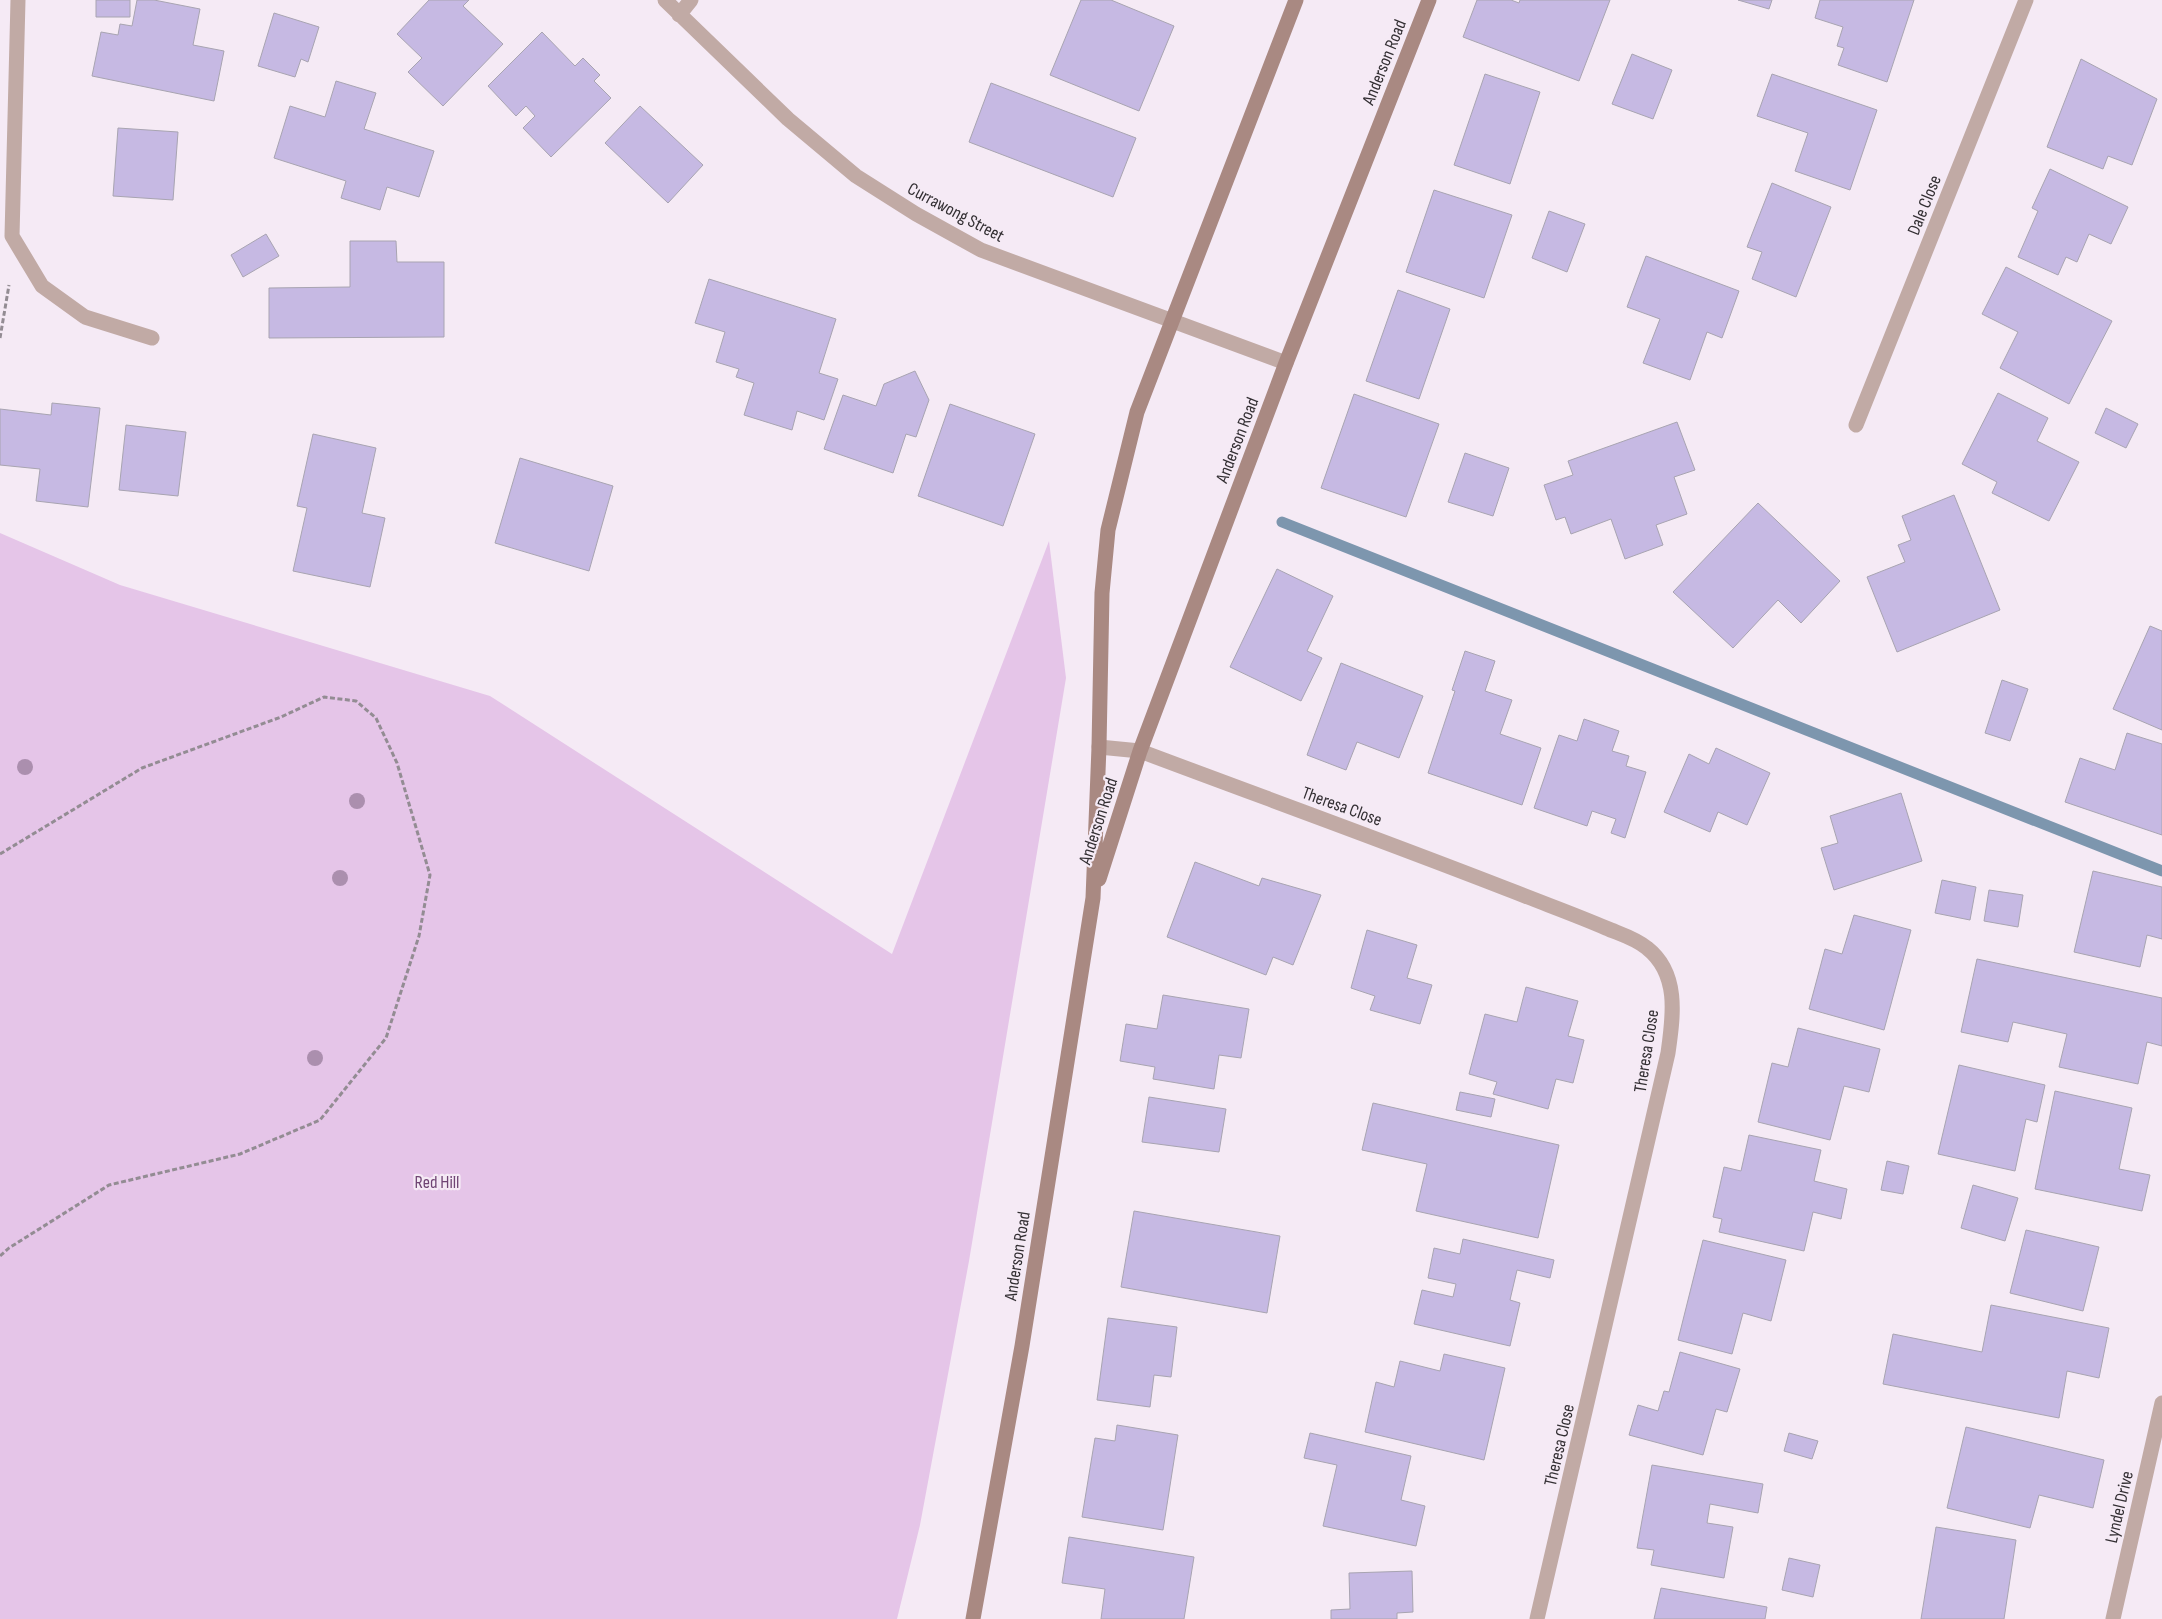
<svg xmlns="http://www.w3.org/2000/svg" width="2162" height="1619" viewBox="0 0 2162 1619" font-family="'Sofia Sans Condensed',sans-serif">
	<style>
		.green { fill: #e5c5e8 }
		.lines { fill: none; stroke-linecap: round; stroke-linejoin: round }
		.stream { stroke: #7d96ae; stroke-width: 11 }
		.building { fill: #c6b9e3; stroke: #a8a4b1 }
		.path { stroke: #938c93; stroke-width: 3; stroke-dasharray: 5 2.5; stroke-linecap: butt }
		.street { stroke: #c1aaa5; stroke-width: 15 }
		.secondary { stroke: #a98982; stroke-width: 15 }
		.tree { fill: #ab8fae }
		.labels { text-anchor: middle; stroke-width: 4.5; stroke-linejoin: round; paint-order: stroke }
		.street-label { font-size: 18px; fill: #332f33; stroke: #f5eaf5 }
		.park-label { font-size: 18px; fill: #6f4473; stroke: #f5eaf5 }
	</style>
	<rect width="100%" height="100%" fill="#f5eaf5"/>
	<!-- green -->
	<path class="green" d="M0,533L120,585L490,696L892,954L1049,541L1066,678L969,1261L920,1525L897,1619H0Z"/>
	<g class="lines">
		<!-- stream -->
		<path class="stream" d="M1282,522L2162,871"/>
	</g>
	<!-- building -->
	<path class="building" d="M96,0H130V17H96Z
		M137,0H154L200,9L193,45L224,51L214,101L92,76L101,32L118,35L120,24L132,26Z
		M429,0H469L463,6L503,44L443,106L408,72L422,58L397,34Z
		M1081,0H1111L1174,26L1139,111L1050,75Z
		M1477,0H1511L1519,3L1520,0H1610L1579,81L1463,37Z
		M1738,0H1772L1769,9Z
		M1820,0H1914L1887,82L1838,65L1844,48L1837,46L1843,27L1815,18Z
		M274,13L319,27L308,62L301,59L295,77L258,66Z
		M542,32L575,66L583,58L600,75L594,81L611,98L551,157L523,128L535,116L526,106L516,116L488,86Z
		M1632,54L1672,70L1653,119L1612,104Z
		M2081,59L2157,99L2132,165L2108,156L2103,169L2047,147Z
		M1485,74L1540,92L1510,184L1454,165Z
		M1772,74L1877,110L1850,190L1795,171L1808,133L1757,116Z
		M336,81L376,93L364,129L434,151L419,197L387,187L380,210L341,198L346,181L274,158L290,106L325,117Z
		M991,83L1136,138L1113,197L969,142Z
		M640,106L703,165L668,203L605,143Z
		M118,128L178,132L173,200L113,196Z
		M2050,169L2128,207L2111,244L2089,234L2077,262L2066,257L2058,275L2018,257L2038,211L2032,208Z
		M1772,183L1831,207L1796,297L1752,279L1762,252L1747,247Z
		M1434,190L1512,215L1484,298L1406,272Z
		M1549,211L1585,224L1567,272L1532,258Z
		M266,234L279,256L243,277L231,255Z
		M350,241H396L397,262H444V337L269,338V288L350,287Z
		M1646,256L1739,291L1722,338L1707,332L1690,380L1643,363L1660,319L1627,307Z
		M2006,267L2112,321L2069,404L2000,368L2018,332L1982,314Z
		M709,279L836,319L819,373L838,379L824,420L797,411L792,430L744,415L754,383L736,377L739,369L716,362L725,332L695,323Z
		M1398,290L1450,309L1419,399L1366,381Z
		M915,371L929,400L916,437L906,434L893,473L824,449L843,395L876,406L884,384Z
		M1998,393L2048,418L2037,441L2079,462L2049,521L1992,493L1997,482L1962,464Z
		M1354,394L1439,424L1406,517L1321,488Z
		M52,403L100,408L88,507L36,501L40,469L0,465V409L51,415Z
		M950,404L1035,434L1003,526L918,496Z
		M2106,408L2138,424L2126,448L2095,433Z
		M1677,422L1695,470L1674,477L1687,514L1656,525L1663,545L1625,559L1611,519L1571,534L1565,517L1556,520L1544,485L1573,475L1568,461Z
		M126,425L186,432L178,496L119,490Z
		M313,434L376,448L362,513L385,518L370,587L293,571L307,508L297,506Z
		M1465,453L1509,468L1493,516L1448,502Z
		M520,458L613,486L589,571L495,543Z
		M1954,495L2000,610L1897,652L1867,577L1905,562L1898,545L1911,540L1902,516Z
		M1758,503L1840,581L1801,623L1778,600L1733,648L1673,592Z
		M1277,569L1333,596L1307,651L1322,658L1301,701L1230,667Z
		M2150,626L2162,631V730L2113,709Z
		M1465,651L1495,661L1485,691L1512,700L1500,734L1541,748L1522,805L1428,773L1455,691L1452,690Z
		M1341,663L1423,696L1399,758L1357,742L1346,770L1307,755Z
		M2002,680L2028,689L2010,741L1985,733Z
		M1584,719L1619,731L1612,751L1629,756L1626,766L1646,772L1625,838L1611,833L1616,819L1592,811L1587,826L1534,808L1559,735L1577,741Z
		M2127,733L2162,744V835L2065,802L2080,758L2115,770Z
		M1716,748L1770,773L1747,825L1718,812L1710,832L1664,812L1689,754L1709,764Z
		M1901,793L1922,861L1834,890L1821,848L1838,843L1830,816Z
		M1195,862L1259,886L1262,878L1321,895L1293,965L1273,957L1266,975L1167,937Z
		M2093,871L2162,887V939L2147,935L2140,967L2074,952Z
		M1942,880L1976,887L1970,920L1935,913Z
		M1989,890L2023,895L2018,927L1984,921Z
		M1854,915L1911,930L1884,1030L1809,1009L1825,949L1842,954Z
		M1367,930L1417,945L1407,978L1432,985L1420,1024L1370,1010L1375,996L1351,988Z
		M1977,959L2162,998V1046L2147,1042L2138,1084L2059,1067L2067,1034L2013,1022L2008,1042L1961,1032Z
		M1526,987L1578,1001L1568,1036L1584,1040L1573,1083L1556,1079L1548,1109L1493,1094L1497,1082L1469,1074L1485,1014L1517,1022Z
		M1163,995L1249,1009L1241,1058L1219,1055L1214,1089L1153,1079L1155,1067L1120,1061L1126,1024L1157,1029Z
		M1798,1028L1880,1049L1869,1092L1844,1086L1830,1140L1758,1122L1772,1063L1788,1067Z
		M1959,1065L2045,1085L2037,1122L2026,1119L2015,1171L1938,1154Z
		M2055,1091L2132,1108L2119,1169L2150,1175L2142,1211L2035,1189Z
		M1460,1092L1495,1099L1491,1117L1456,1110Z
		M1149,1097L1226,1109L1219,1152L1142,1142Z
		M1373,1103L1559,1145L1538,1238L1416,1211L1427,1164L1362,1150Z
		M1749,1135L1821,1150L1814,1181L1847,1189L1841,1219L1813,1212L1804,1251L1719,1232L1722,1219L1713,1217L1724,1167L1741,1171Z
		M1887,1161L1909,1166L1903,1194L1881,1190Z
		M1973,1185L2018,1198L2005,1241L1961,1228Z
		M1134,1211L1280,1236L1267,1313L1121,1287Z
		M2026,1230L2099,1247L2083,1311L2010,1293Z
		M1463,1239L1554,1260L1550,1278L1517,1270L1510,1300L1520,1303L1510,1346L1414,1324L1422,1290L1453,1297L1456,1284L1428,1278L1434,1248L1460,1254Z
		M1703,1240L1786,1260L1771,1321L1743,1313L1732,1354L1678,1340Z
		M1991,1305L2109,1328L2099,1378L2067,1371L2059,1418L1883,1384L1893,1334L1982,1352Z
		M1108,1318L1177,1327L1171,1377L1154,1375L1150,1407L1097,1400Z
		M1680,1352L1740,1369L1727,1412L1716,1409L1703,1455L1629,1435L1638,1405L1658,1411L1664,1391L1669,1392Z
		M1444,1354L1505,1368L1484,1460L1365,1432L1376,1382L1394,1387L1400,1361L1440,1371Z
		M1117,1425L1178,1435L1163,1530L1082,1517L1095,1438L1115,1441Z
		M1966,1427L2104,1460L2093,1508L2039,1495L2030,1528L1947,1508Z
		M1310,1433L1411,1456L1401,1500L1425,1506L1416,1546L1323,1526L1337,1465L1304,1458Z
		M1789,1433L1818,1441L1812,1459L1784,1451Z
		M1652,1465L1763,1484L1758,1513L1710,1504L1707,1523L1733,1527L1724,1578L1651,1565L1654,1550L1637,1548Z
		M1936,1527L2016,1540L2004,1619H1921Z
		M1069,1537L1194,1557L1184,1619H1101L1105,1589L1062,1583Z
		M1789,1558L1820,1565L1813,1597L1782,1590Z
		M1412,1571L1413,1612L1397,1613V1619H1331V1610L1350,1609L1349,1573Z
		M1661,1588L1767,1607L1765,1619H1654Z"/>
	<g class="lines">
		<!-- path -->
		<path class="path" d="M0,338L9,285
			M0,854L142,768L281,717L324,697L356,701L376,718L397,763L430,875L419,936L386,1038L320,1120L240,1154L109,1185L9,1248L0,1256"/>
		<!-- street -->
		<path class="street" d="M18,0L12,236L42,286L85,317L152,338
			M665,0L788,119L856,176L916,214L981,250L1286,363
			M679,15L691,0
			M1856,425L2026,0
			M1099,747L1140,751C1265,798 1390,843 1515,892C1545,904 1576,915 1606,928C1620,934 1635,938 1647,948C1680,974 1673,1017 1668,1053L1537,1619
			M2113,1619L2162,1403"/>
		<!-- secondary -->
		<path class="secondary" d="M1099,879L1140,751L1286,363L1429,0
			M973,1619L1022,1346L1093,898L1099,747L1102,593L1108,530L1137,412L1296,0"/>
	</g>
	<!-- trees -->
	<g class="tree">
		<circle cx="25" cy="767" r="8"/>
		<circle cx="357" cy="801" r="8"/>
		<circle cx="340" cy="878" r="8"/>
		<circle cx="315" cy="1058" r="8"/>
	</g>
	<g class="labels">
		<!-- street labels -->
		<g class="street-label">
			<text transform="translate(1384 62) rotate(-68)" y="6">Anderson Road</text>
			<text transform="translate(1924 205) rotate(-68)" y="6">Dale Close</text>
			<text transform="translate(956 212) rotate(28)" y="6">Currawong Street</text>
			<text transform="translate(1237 440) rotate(-69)" y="6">Anderson Road</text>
			<text transform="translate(1342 806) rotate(20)" y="6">Theresa Close</text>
			<text transform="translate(1098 821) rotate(-72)" y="6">Anderson Road</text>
			<text transform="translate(1646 1051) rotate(-81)" y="6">Theresa Close</text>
			<text transform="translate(1017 1256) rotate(-81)" y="6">Anderson Road</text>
			<text transform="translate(1559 1445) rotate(-77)" y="6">Theresa Close</text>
			<text transform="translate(2119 1507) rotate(-77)" y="6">Lyndel Drive</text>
		</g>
		<!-- park labels -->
		<g class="park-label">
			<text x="437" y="1188">Red Hill</text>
		</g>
	</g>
</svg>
